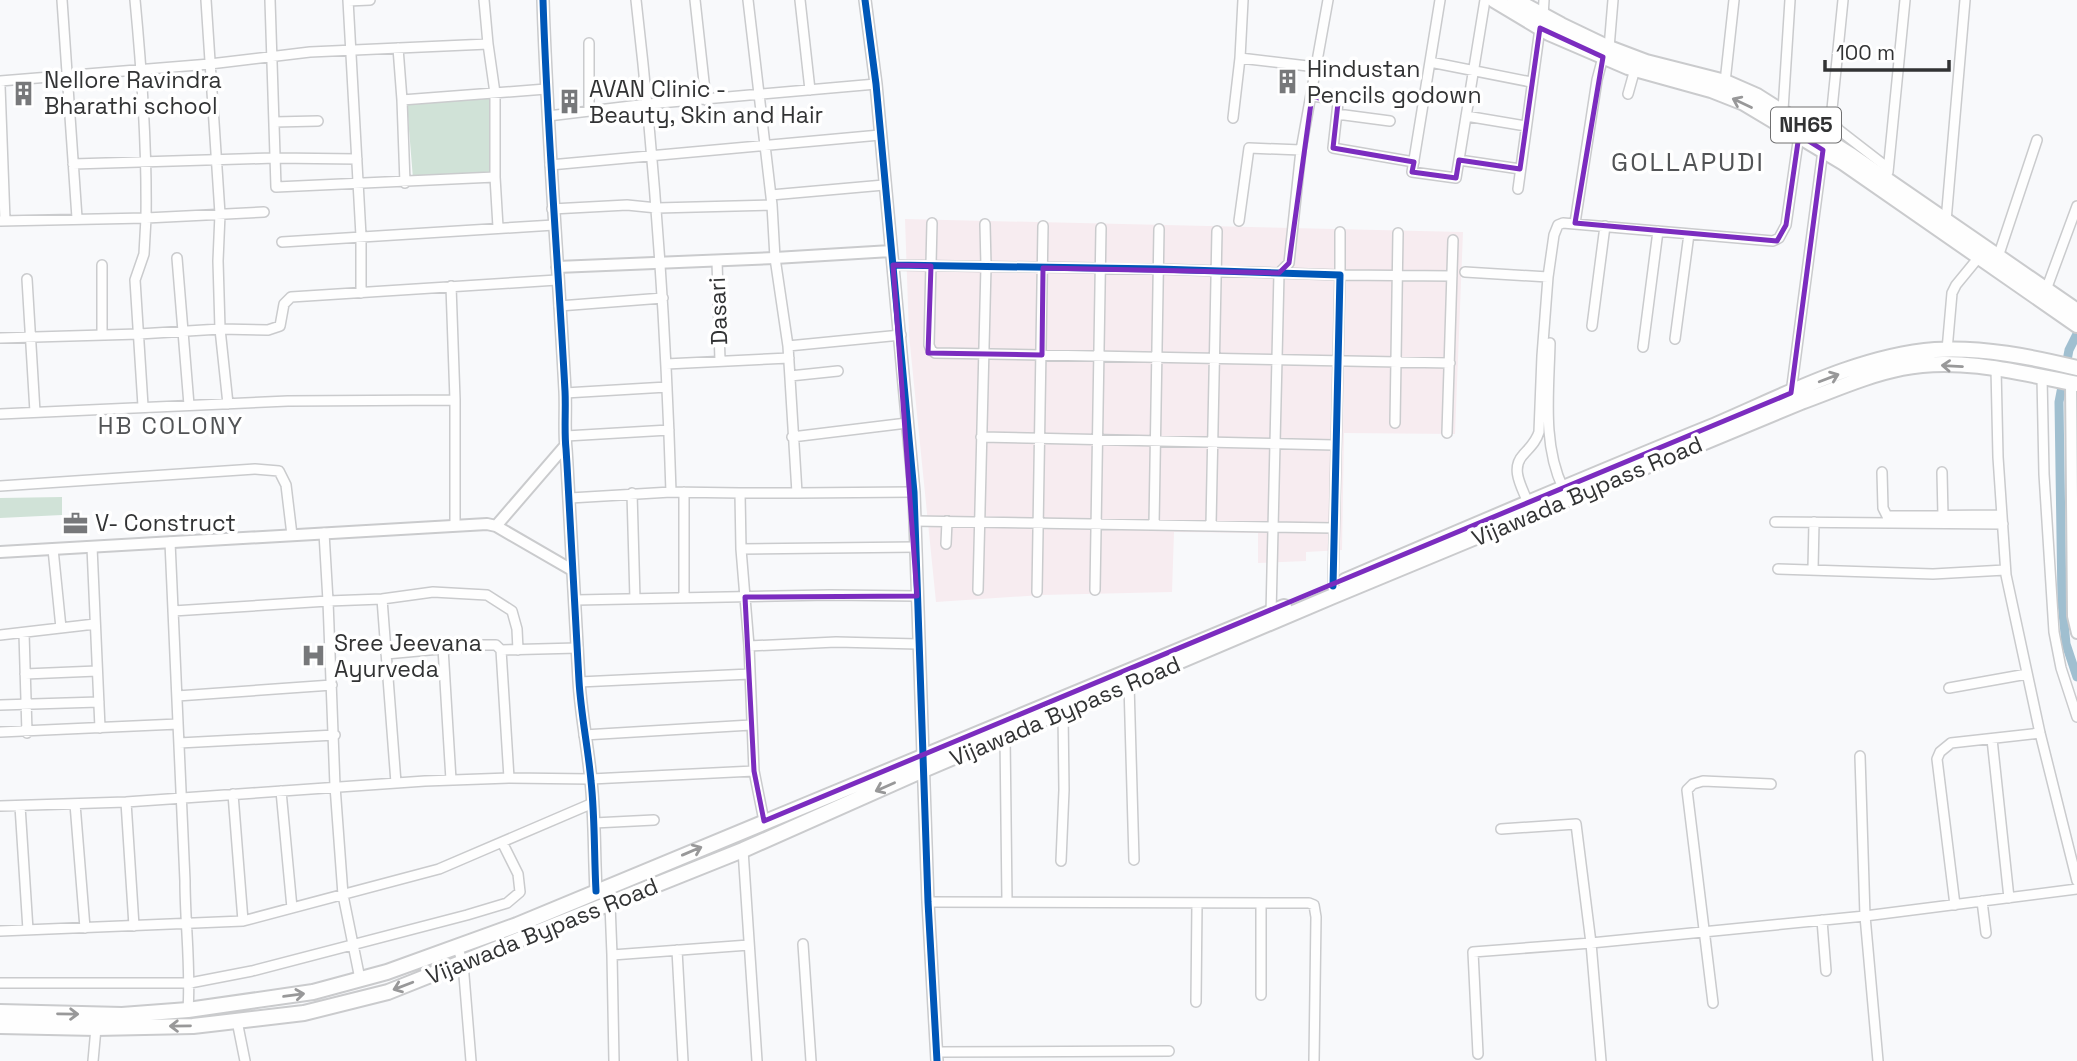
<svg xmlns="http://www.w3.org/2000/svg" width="2077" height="1061" viewBox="0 0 2077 1061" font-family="'Space Grotesk',sans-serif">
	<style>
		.commercial { fill: #f7ecf0 }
		.green { fill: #d0e2d7 }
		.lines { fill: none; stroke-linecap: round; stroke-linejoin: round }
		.canal { stroke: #a0bfd0; stroke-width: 9 }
		.minor-casing { stroke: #cacbcd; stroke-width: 12 }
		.tertiary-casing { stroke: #cacbcd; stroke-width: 14 }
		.primary-casing { stroke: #cacbcd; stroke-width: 18 }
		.trunk-casing { stroke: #cacbcd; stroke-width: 18 }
		.minor { stroke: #fefefe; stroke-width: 9 }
		.tertiary { stroke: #fefefe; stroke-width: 10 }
		.primary { stroke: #fefefe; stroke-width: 14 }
		.trunk { stroke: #fefefe; stroke-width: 14 }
		.cycleway-casing { stroke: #fff; stroke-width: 11 }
		.cycleway { stroke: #0057b8; stroke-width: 7 }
		.oneway { stroke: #989899 }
		.marked { fill: none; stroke: #7b2cbf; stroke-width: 5; stroke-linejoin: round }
		.labels { text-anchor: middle; stroke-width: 7; stroke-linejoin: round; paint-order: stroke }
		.shield { fill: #fff; stroke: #707071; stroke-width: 2 }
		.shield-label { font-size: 21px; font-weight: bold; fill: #323334 }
		.poi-label { font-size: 23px; fill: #323334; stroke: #fff; text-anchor: start }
		.street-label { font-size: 23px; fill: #323334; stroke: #fff }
		.neighbourhood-label { font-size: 24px; letter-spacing: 2px; fill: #525456; stroke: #fff }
		.quarter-label { font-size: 26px; letter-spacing: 2px; fill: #525456; stroke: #fff }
	</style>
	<rect width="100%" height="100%" fill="#f8f9fb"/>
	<!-- commercial -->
	<path class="commercial" d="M905,219L1463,232L1455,434L1344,433L1342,550L1306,552V561L1258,563V533L1174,532L1172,592L1042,595L936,602L909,335Z"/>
	<!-- green -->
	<path class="green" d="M491,98V175L413,179L407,104Z
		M62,497V515L0,518V498Z"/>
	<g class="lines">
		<!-- canal -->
		<path class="canal" d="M2077,334L2069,350L2059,402L2062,602L2066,644L2077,677"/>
		<defs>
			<path id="minor" d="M62,0L77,218
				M206,0L220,214L218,261L220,329L228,404
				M270,0L276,187L495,177
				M348,0L361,236V293
				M636,0C655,164 666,327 671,492
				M695,0L706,100
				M800,0L810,90
				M1440,0L1412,172L1456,178L1485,0
				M1843,0L1831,119L1839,130L1888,168
				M348,1L370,0
				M1543,16L1544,0
				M488,44L495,93V177L498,227
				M398,48L402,100
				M1609,48L1613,0
				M1240,58L1316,67
				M1430,62L1531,82
				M0,81L210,64L310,52L488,44L484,0
				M1725,82L1734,0
				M0,86L5,221
				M1628,94L1635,69
				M1312,96L1333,99L1338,103L1333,148L1414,162
				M1783,110L1790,0
				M589,111V43
				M1337,114L1390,121
				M548,116L648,104L876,84
				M1466,116L1526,126
				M1233,118L1240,58L1243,0
				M274,122L318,121
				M1459,160L1520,169
				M73,164L275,158L357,159
				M550,165L880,135
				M1888,172L1905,0
				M405,183L402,100L546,89
				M1518,189L1540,28
				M771,195L884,185
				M552,209L627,205L657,208L772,205
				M0,221L146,218C147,145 142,73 135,0
				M1239,221L1249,148L1301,150
				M1946,221L1965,0
				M932,223L929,345L931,350L935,353L1450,363
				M1575,223L1597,80L1603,57
				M1340,232V275L1452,276
				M282,242L554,225
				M1998,257L2037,140
				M177,258L189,405
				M717,261L720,361
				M893,265L1159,269L1340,275L1333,586
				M1465,272L1548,277L1554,235L1558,225L1563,223L1773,241L1779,238L1786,225L1799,135
				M27,279L35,412
				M451,286L455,400V525
				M2046,290L2077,206
				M559,306L663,298
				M1592,326L1605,226
				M102,334V265
				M0,338L139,334L220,329L268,330L280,326L284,304L291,297L557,280
				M1675,339L1689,234
				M1550,343C1549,391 1542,444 1563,488
				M788,346L901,335
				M1643,347L1658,231
				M1947,350L1952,293L1956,285L1979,257
				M666,364L789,358
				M1996,368L1998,457L2006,575L2040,733L2077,881
				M790,376L838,371
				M2042,377L2044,474L2054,632L2061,668L2077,717
				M565,393L667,387
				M1791,393L1823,150
				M143,406L135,280L144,254L146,218L264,212
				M0,414L288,401L455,400
				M1395,423L1398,233
				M1447,433L1453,240
				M566,436L669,430
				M792,437L907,423
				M981,437L1334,445
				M1882,472L1883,508L1887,516L2002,515
				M1942,472L1943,516
				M0,486L255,469L279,471L286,485L292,535
				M632,493L635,599
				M740,493H797L788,346L775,258L772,205L748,0
				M797,493L914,492
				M570,498L671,492L740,493L741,549L749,646L754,771L764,821
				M1528,503C1522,487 1510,469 1523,455C1530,447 1536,442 1539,432L1542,356L1548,277
				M915,521L1334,528
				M1775,522L2003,524
				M1154,525L1159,229
				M1211,525L1217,231
				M324,533L328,601L382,599L433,592L487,595L512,611L517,629L518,650
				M170,542L185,881C185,924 191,967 188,1010
				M946,544L947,521
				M92,547L100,728
				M53,549L61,628
				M741,549L916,547
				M1778,569L1933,574L2005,570
				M1813,569L1814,522
				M978,590L986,266L985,224
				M1095,590L1101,228
				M1037,592L1043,226
				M684,598V492
				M382,599L396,783
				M576,600L830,595L917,596
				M173,611L328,601L335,786L343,895L360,979
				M1271,614L1279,273L1289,263L1301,150L1328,0
				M24,633L27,733
				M0,635L95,624
				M749,646L836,642L918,644
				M443,648L451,780
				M386,654L484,645H496L501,650
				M25,674L97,671
				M579,682L750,674
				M1129,684L1134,860
				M1949,688L2027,674
				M177,696L332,685
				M0,705L99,702
				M0,732L178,724
				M584,735L751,725
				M1005,736L1007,901
				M1992,739L2009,898
				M179,743L335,735
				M509,778L501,650L578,648
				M281,791L292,908
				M233,794L243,921
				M126,802L134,926
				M75,804L85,928
				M0,806L126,802L425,781L509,778L591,779L754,771
				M20,806L28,930
				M594,823L654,820
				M743,850L757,1061
				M1061,861L1064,790L1063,712
				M1982,901L1986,933
				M928,902L1309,903L1314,905L1316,917L1314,1061
				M1261,903V995
				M610,904L612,955L749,945
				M1955,905L1937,759L1940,752L1951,743L2040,733
				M1822,920L1826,971
				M0,931L243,921L439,869L593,803
				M803,944L811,1061
				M457,946L463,963L471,1061
				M677,950L683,1061
				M612,955L614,1061
				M0,983H190L252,971L467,915L507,903L520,892L518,874L502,842
				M1196,1002L1197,903
				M1713,1003L1687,790L1693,784L1703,781L1771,784
				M237,1021L245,1061
				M937,1052L1169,1051
				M1478,1054L1473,952L1591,943L1576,824L1501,829
				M93,1061L96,1028
				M1601,1061L1591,943L1865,916L1860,756
				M1878,1061L1865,916L2077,889"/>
			<path id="tertiary" d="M543,0C547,130 558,260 565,391C566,410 564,430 566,449C571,526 575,603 579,681C581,715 588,747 591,781C595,817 594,855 596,891
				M865,0L876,84L914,492L928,902L937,1061
				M557,267L775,258L891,251
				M2071,383L2073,616L2077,633
				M496,526L565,446
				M0,552L487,524L496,526L572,570"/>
			<path id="primary" d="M1345,581C1466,529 1588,477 1711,427C1782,397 1857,356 1935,350C1982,347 2032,357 2077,368
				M0,1012L122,1015L188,1010L313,992L387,972L517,925L1284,607
				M0,1026L96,1028L193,1026L304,1013L388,992L743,850L923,770L1331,597L1801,402C1834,390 1867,375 1902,368C1958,356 2022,373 2077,384"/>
			<path id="trunk" d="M1494,0L1549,33L1628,67L1711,90L1744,103L1844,163L2077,325
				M1515,0L1561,25L1609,48L1646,62L1725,82L1757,96L1852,156L2077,311"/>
		</defs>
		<!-- minor casing -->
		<use href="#minor" class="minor-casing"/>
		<!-- tertiary casing -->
		<use href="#tertiary" class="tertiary-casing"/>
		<!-- primary casing -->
		<use href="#primary" class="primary-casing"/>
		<!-- trunk casing -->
		<use href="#trunk" class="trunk-casing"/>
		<!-- minor -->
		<use href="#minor" class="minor"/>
		<!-- tertiary -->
		<use href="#tertiary" class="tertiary"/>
		<!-- primary -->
		<use href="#primary" class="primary"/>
		<!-- trunk -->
		<use href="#trunk" class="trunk"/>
		<defs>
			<path id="cycleway" d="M543,0C547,130 558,260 565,391C566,410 564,430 566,449C571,526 575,603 579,681C581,715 588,747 591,781C595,817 594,855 596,891
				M865,0L876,84L914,492L928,902L937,1061
				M893,265L1159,269L1340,275L1333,586"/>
		</defs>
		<!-- cycleway casing -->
		<use href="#cycleway" class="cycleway-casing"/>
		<!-- cycleway -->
		<use href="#cycleway" class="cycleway"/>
	</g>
	<!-- one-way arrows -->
	<defs><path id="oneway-shaft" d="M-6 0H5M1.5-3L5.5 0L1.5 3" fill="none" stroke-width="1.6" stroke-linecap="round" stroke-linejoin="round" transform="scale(1.75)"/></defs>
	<g class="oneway">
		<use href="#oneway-shaft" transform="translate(1742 103) rotate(-155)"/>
		<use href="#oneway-shaft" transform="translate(1952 366) rotate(-177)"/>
		<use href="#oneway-shaft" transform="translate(1829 378) rotate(-21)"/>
		<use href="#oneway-shaft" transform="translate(885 787) rotate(156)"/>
		<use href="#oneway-shaft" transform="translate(692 851) rotate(-23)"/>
		<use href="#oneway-shaft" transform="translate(403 986) rotate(159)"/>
		<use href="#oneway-shaft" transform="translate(294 995) rotate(-8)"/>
		<use href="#oneway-shaft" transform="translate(68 1014) rotate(1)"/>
		<use href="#oneway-shaft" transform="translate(180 1026) rotate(179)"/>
	</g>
	<!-- marked area -->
	<path class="marked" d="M1540,28L1603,57L1575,223L1777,241L1786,225L1799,135L1823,150L1791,393L764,821L754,771L745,597L917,596L893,265L931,266L928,353L1042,355L1043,268L1279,273L1289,263L1312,96L1338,103L1333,148L1414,162L1412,172L1456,178L1459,160L1520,169Z"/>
	<!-- icons -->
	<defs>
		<symbol id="building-bare" viewBox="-9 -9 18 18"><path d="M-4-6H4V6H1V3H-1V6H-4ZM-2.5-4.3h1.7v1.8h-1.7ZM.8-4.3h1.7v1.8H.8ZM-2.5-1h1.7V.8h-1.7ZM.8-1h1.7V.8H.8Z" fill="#77787a" stroke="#fff" stroke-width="2.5" paint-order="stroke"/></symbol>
		<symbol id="office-bare" viewBox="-9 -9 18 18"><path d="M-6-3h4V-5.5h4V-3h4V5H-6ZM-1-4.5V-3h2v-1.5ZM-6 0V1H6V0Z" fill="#77787a" stroke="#fff" stroke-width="2.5" paint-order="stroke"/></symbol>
		<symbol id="hospital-bare" viewBox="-9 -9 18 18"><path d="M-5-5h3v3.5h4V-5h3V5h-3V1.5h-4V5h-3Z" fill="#77787a" stroke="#fff" stroke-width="2.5" paint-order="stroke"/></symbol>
	</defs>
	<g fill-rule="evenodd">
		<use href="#building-bare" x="1270" y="64" width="35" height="35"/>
		<use href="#building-bare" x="6" y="76" width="35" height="35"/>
		<use href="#building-bare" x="552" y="84" width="35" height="35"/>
		<use href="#office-bare" x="58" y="506" width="35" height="35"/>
		<use href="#hospital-bare" x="296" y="638" width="35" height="35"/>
	</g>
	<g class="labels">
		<!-- shield labels -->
		<rect class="shield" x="1771" y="107.5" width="70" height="35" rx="5"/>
		<g class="shield-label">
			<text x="1806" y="132">NH65</text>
		</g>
		<!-- poi labels -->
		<g class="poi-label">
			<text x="1307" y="77">Hindustan<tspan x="1307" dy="26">Pencils godown</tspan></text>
			<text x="44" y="88">Nellore Ravindra<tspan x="44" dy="26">Bharathi school</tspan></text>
			<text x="589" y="97">AVAN Clinic -<tspan x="589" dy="26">Beauty, Skin and Hair</tspan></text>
			<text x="95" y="531">V- Construct</text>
			<text x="334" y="651">Sree Jeevana<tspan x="334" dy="26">Ayurveda</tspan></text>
		</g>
		<!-- street labels -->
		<g class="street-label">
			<text transform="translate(718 311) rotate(-92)" y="8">Dasari</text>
			<text transform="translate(1587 491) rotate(-23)" y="8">Vijawada Bypass Road</text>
			<text transform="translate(1065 711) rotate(-23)" y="8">Vijawada Bypass Road</text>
			<text transform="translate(542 931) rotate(-22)" y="8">Vijawada Bypass Road</text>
		</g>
		<!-- neighbourhood labels -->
		<g class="neighbourhood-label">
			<text x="171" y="434">HB COLONY</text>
		</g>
		<!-- quarter labels -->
		<g class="quarter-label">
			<text x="1688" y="171">GOLLAPUDI</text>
		</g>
	</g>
	<!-- scale -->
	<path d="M1825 60v10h124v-10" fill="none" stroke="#323334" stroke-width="3.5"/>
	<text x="1836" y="60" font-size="21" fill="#323334" stroke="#ffffff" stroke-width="5" paint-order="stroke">100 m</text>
</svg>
